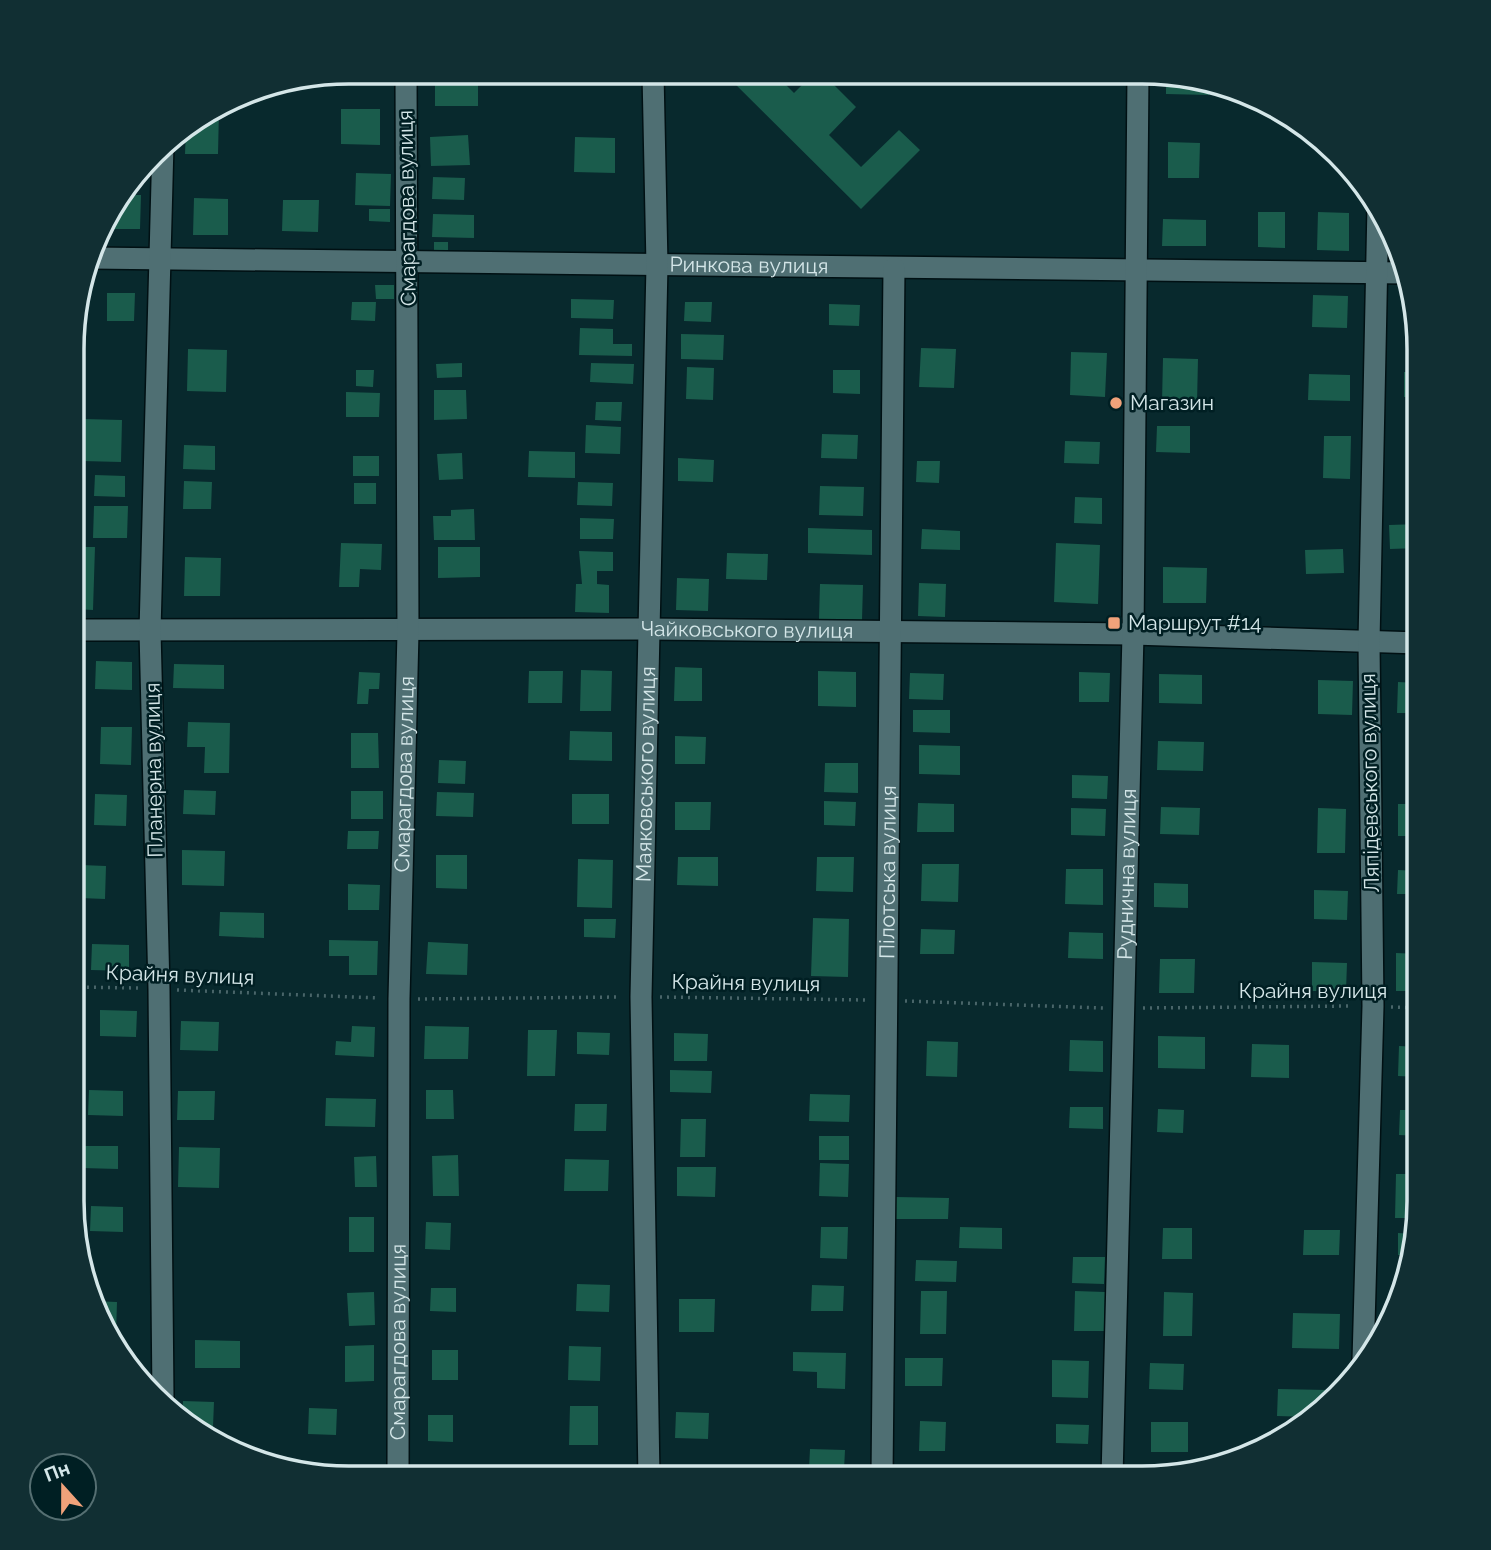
<svg xmlns="http://www.w3.org/2000/svg" width="1491" height="1550" viewBox="0 0 1491 1550" font-family="Raleway,sans-serif">
	<style>
		.building { fill: #1a5c4c }
		.lines { fill: none; stroke-linecap: round; stroke-linejoin: round }
		.minor-casing { stroke: #001013; stroke-width: 24 }
		.path { stroke: #496569; stroke-width: 3.5; stroke-dasharray: 2 5; stroke-linecap: butt }
		.minor { stroke: #4f6f73; stroke-width: 21 }
		.poi-dot { fill: #f0a27a; stroke: #001f23; stroke-width: 2.5 }
		.labels { text-anchor: middle; stroke-width: 5; stroke-linejoin: round; paint-order: stroke }
		.street-label { font-size: 21px; fill: #d4e6e8; stroke: #001f23 }
		.poi-label { font-size: 21px; fill: #d4e6e8; stroke: #001f23; text-anchor: start }
		.rim { fill: none; stroke: #d4e6e8; stroke-width: 3.5 }
	</style>
	<rect width="100%" height="100%" fill="#08292d"/>
	<!-- building -->
	<path class="building" d="M582,72L620,73L619,78L582,77Z
		M724,73H774L794,93L814,73H822L856,107L829,135L861,167L899,130L920,150L861,209Z
		M1166,74H1178L1210,85L1209,95L1166,94Z
		M435,78H478V106H435Z
		M341,109H380V145L341,144Z
		M219,110L218,154H185L186,129Z
		M468,135L470,165L431,166L430,137Z
		M575,137L615,138V173L574,172Z
		M1168,142L1200,143L1199,178H1168Z
		M356,173L391,174L390,206L355,205Z
		M433,177L465,178L464,200L432,199Z
		M121,195H141L140,229H102L109,210Z
		M194,198L228,199V235H193Z
		M283,200H319L318,232L282,231Z
		M369,209H390V222L369,221Z
		M1258,212H1285V248L1258,247Z
		M1318,212L1349,213V251L1317,250Z
		M433,214L474,215V238L432,237Z
		M1163,219L1206,220V246H1162Z
		M434,242H448V252H434Z
		M375,285H394V299H376Z
		M107,293H135L134,321H107Z
		M1313,295L1348,296L1347,328L1312,327Z
		M571,299L614,300L613,319L571,318Z
		M352,302H376L375,321L351,320Z
		M685,302H712L711,322L684,321Z
		M829,304L860,305L859,326L829,325Z
		M580,328L613,329V344H632V356L579,355Z
		M1411,331H1419V354L1411,355Z
		M681,334L724,335L723,360L681,359Z
		M921,348L956,349L954,388L919,387Z
		M188,349L227,350L226,392L187,391Z
		M1071,352L1107,353L1105,397L1070,395Z
		M1163,358L1198,359L1197,403L1162,402Z
		M462,363V377L437,378L436,364Z
		M591,363L634,364L633,384L590,382Z
		M687,367L714,368L713,400L686,399Z
		M356,370H374L373,387L356,386Z
		M833,370H860V394L833,393Z
		M1404,372H1419V397H1404Z
		M1309,374L1350,375V401L1308,400Z
		M434,390H466L467,419L434,420Z
		M346,392L380,393L379,417H346Z
		M596,402H622L621,421L595,420Z
		M83,419L122,420L121,462L82,461Z
		M586,425L621,427L620,454L585,453Z
		M1157,426H1190V453L1156,452Z
		M822,434L858,435L857,459L821,458Z
		M1324,436H1351L1350,479L1323,478Z
		M1065,441L1100,442L1099,464L1064,463Z
		M184,445L215,446V470L183,469Z
		M529,451L575,452V478L528,477Z
		M462,453L463,479L439,480L437,454Z
		M353,456H379V476H353Z
		M678,458L714,460L713,482L678,481Z
		M917,461H940L939,483L916,482Z
		M95,475L125,476V497L94,496Z
		M184,481L212,482L211,509H183Z
		M578,482L613,483L612,506L577,505Z
		M354,483H376V504H354Z
		M820,486L864,487L863,516L819,515Z
		M1075,497L1102,498V524L1074,523Z
		M94,506H128L127,538H93Z
		M474,509L475,540H434L433,516H451V510Z
		M580,518L614,519L613,539H580Z
		M1419,524V548L1390,549L1389,525Z
		M808,528L872,530V555L808,553Z
		M922,529L960,531V550L921,549Z
		M341,543L382,544L381,570L360,569L359,587H339Z
		M1056,543L1100,545L1098,604L1054,602Z
		M76,547H95L93,610L75,609Z
		M438,547H480V577L438,578Z
		M1343,549L1344,573L1306,574L1305,550Z
		M579,551L613,552V571H597V584L609,585V613L575,612L576,584H582Z
		M727,553L768,554L767,580L726,579Z
		M185,557L221,558L220,596H184Z
		M1163,567L1207,568L1206,603H1163Z
		M677,578L709,579L708,611L676,610Z
		M919,583L946,584L945,617L918,616Z
		M820,584L863,585L862,620L819,619Z
		M96,661L132,662V690L95,689Z
		M174,664L224,665V689L173,688Z
		M675,667L702,668V701H674Z
		M581,670L612,671L611,711H580Z
		M529,671H563L562,703H528Z
		M818,671L856,672V707L818,706Z
		M359,672L380,673L379,689H369L368,704H357Z
		M1079,672L1110,673L1109,702H1079Z
		M910,673L944,674L943,700L909,699Z
		M1159,674L1202,675V704L1159,703Z
		M1318,680L1353,681L1352,715L1318,714Z
		M1398,682L1419,683V713H1397Z
		M913,710H950V733L913,732Z
		M188,722L230,723L229,773H204L205,747H187Z
		M101,727H132L131,765L100,764Z
		M570,731L612,732V761L569,760Z
		M351,733H378L379,768H351Z
		M675,736L706,737L705,764H675Z
		M1158,741L1204,742L1203,771L1157,770Z
		M919,745L960,746V775L919,774Z
		M439,760L466,761L465,784L438,783Z
		M825,763H858V793L824,792Z
		M1072,775L1108,776L1107,799L1072,798Z
		M184,790L216,791L215,815L183,814Z
		M351,791H383V819H351Z
		M437,792L474,793L473,817L436,816Z
		M95,794L127,795L126,826L94,825Z
		M572,794H609V824H572Z
		M824,801L856,802L855,826L824,825Z
		M675,802H711L710,830H675Z
		M918,803L954,804V832H917Z
		M1398,804H1419V836H1398Z
		M1161,807L1200,808L1199,835L1160,834Z
		M1071,808L1106,809L1105,836L1071,835Z
		M1318,808L1346,809L1345,853H1317Z
		M348,831H379L378,849H347Z
		M182,850L225,851L224,886L182,885Z
		M436,855H467V889L436,888Z
		M678,857H718V886L677,885Z
		M817,857H854L853,892L816,891Z
		M578,859L613,860L612,908L577,907Z
		M922,864H959L958,902L921,901Z
		M81,865L106,866L105,899L80,898Z
		M1066,869H1103V905L1065,904Z
		M1398,870L1419,871V894H1397Z
		M1154,883L1188,884V908L1154,907Z
		M348,884L380,885L379,910H348Z
		M1314,890L1348,891L1347,920L1314,919Z
		M220,912L264,913V938L219,936Z
		M813,918L849,919L848,977L811,976Z
		M584,919H616L615,938L584,937Z
		M921,929L955,930L954,954H920Z
		M1069,932L1103,933V959L1068,958Z
		M329,940L378,941L377,975H349V956H329Z
		M428,942L468,944L467,975L426,974Z
		M92,944L129,945V971L91,970Z
		M1396,953L1419,954V991H1396Z
		M1160,959H1195L1194,993H1159Z
		M1312,962L1347,963L1346,991H1312Z
		M100,1010L137,1011L136,1037L100,1036Z
		M181,1021L219,1022L218,1051L180,1050Z
		M352,1026L375,1027L374,1057L335,1055L336,1041L351,1042Z
		M425,1026L469,1027L468,1059H424Z
		M528,1030H557L555,1076H527Z
		M577,1032L610,1033L609,1055L577,1054Z
		M674,1033L708,1034L707,1061H674Z
		M1158,1036L1205,1037V1069L1158,1068Z
		M1070,1040L1103,1041V1072L1069,1071Z
		M927,1041L958,1042L957,1077L926,1076Z
		M1252,1044L1289,1045V1078L1251,1077Z
		M1399,1046L1419,1047V1077L1398,1076Z
		M670,1070L712,1071L711,1093L670,1092Z
		M89,1090L123,1091V1116L88,1115Z
		M426,1090H453L454,1119H426Z
		M178,1091H215L214,1120H177Z
		M810,1094L850,1095L849,1122L809,1121Z
		M326,1098L376,1099L375,1127L325,1126Z
		M575,1104H607L606,1131H574Z
		M1070,1107H1103V1129L1069,1128Z
		M1158,1109L1184,1110L1183,1133L1157,1132Z
		M1400,1110H1419V1136L1399,1135Z
		M681,1119H706L705,1157H680Z
		M819,1136H849V1160H819Z
		M83,1146H118V1169L82,1168Z
		M179,1147L220,1148L219,1188L178,1187Z
		M458,1155L459,1196H433L432,1156Z
		M376,1156L377,1187H355L354,1157Z
		M565,1159L609,1160L608,1191H564Z
		M820,1163L849,1164L848,1197L819,1196Z
		M677,1167H716L715,1197L677,1196Z
		M1396,1174H1419V1218H1395Z
		M896,1197L949,1198L948,1219H896Z
		M91,1206L123,1207V1232L90,1231Z
		M349,1217H374V1252H349Z
		M426,1222L451,1223L450,1250L425,1249Z
		M821,1227H848L847,1259L820,1258Z
		M960,1227L1002,1228V1249L959,1248Z
		M1163,1228H1192V1259H1162Z
		M1304,1230H1340L1339,1255H1303Z
		M1398,1233L1414,1234L1408,1255H1398Z
		M1073,1257H1105L1104,1284L1072,1283Z
		M916,1260L957,1261L956,1282L915,1281Z
		M577,1284L610,1285L609,1312L576,1311Z
		M812,1285L844,1286L843,1311H811Z
		M431,1288H456V1312L430,1311Z
		M921,1291H947L946,1334H920Z
		M1075,1291L1105,1292L1104,1331H1074Z
		M374,1292L375,1325L349,1326L347,1293Z
		M1164,1292L1193,1293L1192,1336H1163Z
		M679,1299H715L714,1332H679Z
		M92,1301L117,1302L116,1334H108Z
		M1293,1313L1340,1314L1339,1349L1292,1348Z
		M195,1340L240,1341V1368H195Z
		M374,1345V1381L345,1382V1346Z
		M569,1346L601,1347L600,1381L568,1380Z
		M432,1350H458V1380H432Z
		M793,1352L846,1353L845,1389L817,1388V1372L793,1371Z
		M905,1358H943L942,1386H905Z
		M1052,1360L1089,1361L1088,1398L1052,1397Z
		M1150,1363L1184,1364L1183,1390L1149,1389Z
		M1278,1389L1327,1390L1326,1399L1310,1417L1277,1416Z
		M183,1401L214,1402L213,1427H195L182,1415Z
		M570,1406H598V1445H569Z
		M309,1408L337,1409L336,1435L308,1434Z
		M676,1412L709,1413L708,1439L675,1438Z
		M428,1415H453V1442L428,1441Z
		M920,1421L946,1422L945,1451H919Z
		M1151,1422H1188V1452H1151Z
		M1056,1424L1089,1425L1088,1444L1056,1443Z
		M810,1449L845,1450L844,1470L809,1469Z"/>
	<g class="lines">
		<defs>
			<g id="minor">
				<path id="s1" d="M91,258L1407,273"/>
				<path id="s2" d="M75,630L649,629L1133,634L1419,643"/>
				<path d="M1363,1360L1373,1006L1369,642L1378,205"/>
				<path d="M163,1397L159,989L150,631L163,144"/>
				<path id="s3" d="M398,1478L399,999L408,632L406,72"/>
				<path id="s4" d="M649,1478L641,997L657,265L653,73"/>
				<path id="s5" d="M882,1478L894,268"/>
				<path id="s6" d="M1112,1478L1133,634L1138,74"/>
			</g>
		</defs>
		<!-- minor casing -->
		<use href="#minor" class="minor-casing"/>
		<!-- path -->
		<path class="path" d="M73,987L138,988
			M177,990L379,998
			M660,997L866,1000
			M418,999L621,997
			M905,1001L1104,1008
			M1391,1007L1419,1008
			M1143,1008L1352,1006"/>
		<!-- minor -->
		<use href="#minor" class="minor"/>
	</g>
	<!-- markers -->
	<g class="poi-dot">
		<circle cx="1116" cy="403" r="7"/>
		<rect x="1107" y="616" width="14" height="14" rx="3.5"/>
	</g>
	<g class="labels">
		<!-- street labels -->
		<g class="street-label">
			<text transform="translate(407 208) rotate(-91)" y="7">Смарагдова вулиця</text>
			<text dy="7" stroke="none"><textPath href="#s1" startOffset="658">Ринкова вулиця</textPath></text>
			<text dy="7" stroke="none"><textPath href="#s2" startOffset="672">Чайковського вулиця</textPath></text>
			<text transform="translate(154 770) rotate(-91)" y="7">Планерна вулиця</text>
			<text dy="7" stroke="none"><textPath href="#s3" startOffset="704">Смарагдова вулиця</textPath></text>
			<text dy="7" stroke="none"><textPath href="#s4" startOffset="704">Маяковського вулиця</textPath></text>
			<text transform="translate(1370 783) rotate(-91)" y="7">Ляпідевського вулиця</text>
			<text dy="7" stroke="none"><textPath href="#s5" startOffset="606">Пілотська вулиця</textPath></text>
			<text dy="7" stroke="none"><textPath href="#s6" startOffset="604">Руднична вулиця</textPath></text>
			<text transform="translate(180 975) rotate(2)" y="7">Крайня вулиця</text>
			<text transform="translate(746 983) rotate(1)" y="7">Крайня вулиця</text>
			<text x="1313" y="998">Крайня вулиця</text>
			<text dy="7" stroke="none"><textPath href="#s3" startOffset="136">Смарагдова вулиця</textPath></text>
		</g>
		<!-- poi labels -->
		<g class="poi-label">
			<text x="1130" y="410">Магазин</text>
			<text x="1128" y="630">Маршрут #14</text>
		</g>
	</g>
	<!-- crop -->
	<path d="M0 0H1491V1550H0ZM349 84H1142A265 265 0 0 1 1407 349V1201A265 265 0 0 1 1142 1466H349A265 265 0 0 1 84 1201V349A265 265 0 0 1 349 84Z" fill="#112f33" fill-rule="evenodd"/>
	<path class="rim" d="M349 84H1142A265 265 0 0 1 1407 349V1201A265 265 0 0 1 1142 1466H349A265 265 0 0 1 84 1201V349A265 265 0 0 1 349 84Z"/>
	<!-- north arrow -->
	<g transform="translate(63 1487) rotate(339)"><circle r="33" fill="#001f23" stroke="#556f72" stroke-width="2"/>
	<path d="M0-5L12 26L0 18L-12 26Z" fill="#f0a27a"/>
	<text y="-10" font-size="19" font-weight="bold" text-anchor="middle" fill="#d4e6e8">Пн</text>
	</g>
</svg>
